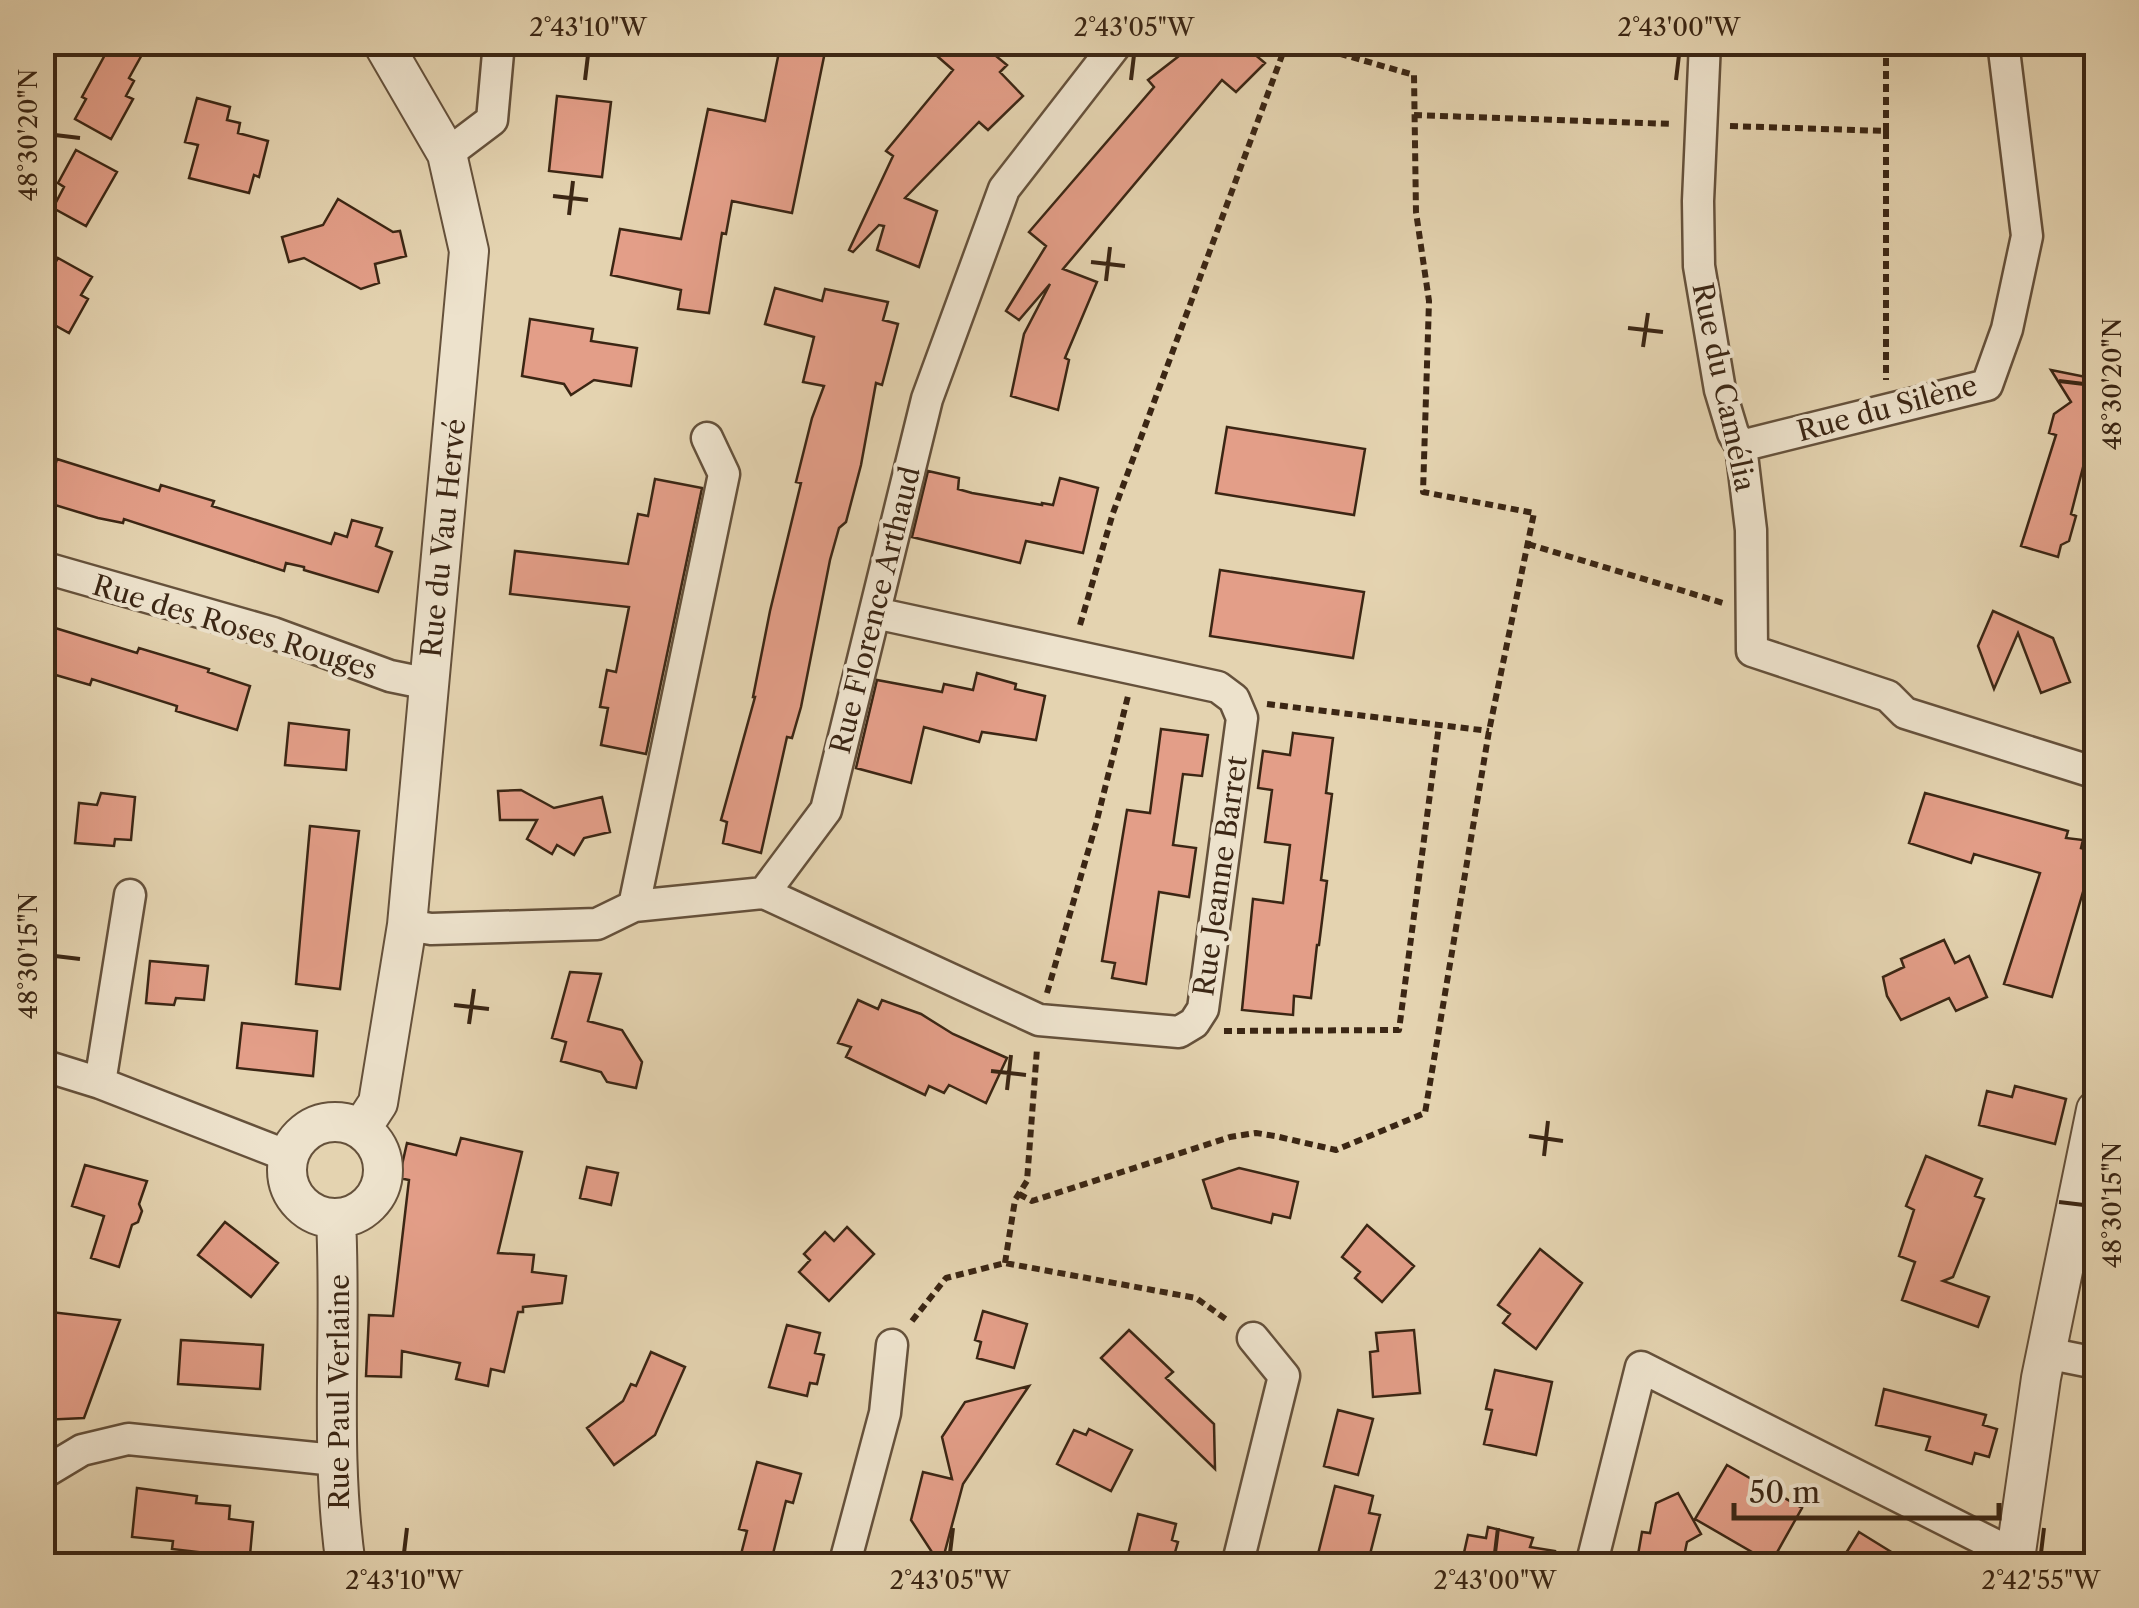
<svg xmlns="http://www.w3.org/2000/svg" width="2139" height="1608" viewBox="0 0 2139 1608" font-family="'Libre Caslon Text',serif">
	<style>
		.building { fill: #e39e88; stroke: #3b2614; stroke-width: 2.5 }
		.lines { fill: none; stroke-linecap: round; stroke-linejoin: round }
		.minor-casing { stroke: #65513b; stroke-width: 35 }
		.tertiary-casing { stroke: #65513b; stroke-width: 42 }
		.path { stroke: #3b2614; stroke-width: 6; stroke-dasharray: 8 5; stroke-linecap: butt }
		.minor { stroke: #ede2cc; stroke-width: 30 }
		.tertiary { stroke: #ede2cc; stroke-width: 38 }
		.ticks { fill: none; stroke: #3b2614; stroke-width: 4 }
		.labels { text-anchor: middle; stroke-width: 8; stroke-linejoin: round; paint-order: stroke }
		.street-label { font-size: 28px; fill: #3b2614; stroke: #ede2cc }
		.neatline { fill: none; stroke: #3b2614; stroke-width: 4 }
		.ticks-label { font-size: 25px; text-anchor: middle; fill: #3b2614 }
	</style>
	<rect width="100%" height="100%" fill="#e4d3b0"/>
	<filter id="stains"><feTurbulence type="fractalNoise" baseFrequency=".002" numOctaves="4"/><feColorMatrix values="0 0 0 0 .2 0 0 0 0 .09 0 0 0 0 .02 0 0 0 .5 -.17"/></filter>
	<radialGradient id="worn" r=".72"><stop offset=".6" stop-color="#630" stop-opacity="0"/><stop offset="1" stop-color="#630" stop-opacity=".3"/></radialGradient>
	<!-- building -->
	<path class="building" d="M112,42H149L129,78L134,81L126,96L133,99L111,139L75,119L86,99L82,97Z
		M781,42H827L792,213L732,201L726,234L722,233L709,313L678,309L681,290L611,275L620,229L681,239L708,109L765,121Z
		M921,42H979L1007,65L1000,72L1023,96L988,130L979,122L905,198L937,211L919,267L877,250L884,226L879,225L853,252L849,250L893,156L886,151L953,70Z
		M1197,42H1240L1265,63L1236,92L1222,80L1063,269L1097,282L1065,358L1069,360L1058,410L1011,396L1024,334L1050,284L1019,320L1006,311L1046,246L1029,232L1154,87L1148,80Z
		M557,96L611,102L602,177L549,171Z
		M197,98L230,107L227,120L240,123L238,133L268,141L259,177L254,175L249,193L189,178L198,145L185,142Z
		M76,150L117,172L86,226L53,208L64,187L58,183Z
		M338,199L393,232L400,231L406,256L375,264L379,283L361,289L304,258L289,262L282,237L323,225Z
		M58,258L92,277L81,295L88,299L69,333L42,318V286Z
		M775,288L822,301L825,289L888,302L883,320L898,324L882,385L876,383L861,465L846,522L839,528L830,560L801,707L792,738L787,737L761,853L723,843L727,822L721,820L755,697H753L770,611L801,483L796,482L812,418L824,386L803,382L814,337L765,324Z
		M530,319L593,329L591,341L637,348L631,386L594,380L571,395L564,384L522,376Z
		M2051,370L2096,379V445L2094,441L2089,444L2071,514L2076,516L2069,541L2061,545L2058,557L2021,546L2056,435L2049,433L2054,414L2071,402Z
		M1227,427L1365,449L1354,515L1216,493Z
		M57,459L159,491L161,485L214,501L212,506L331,544L335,533L347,537L352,520L382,528L376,546L392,552L378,592L304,570V567L286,563L284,571L124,519L123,523L98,518L45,502Z
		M928,471L959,478L958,489L972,493L1042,505V503L1053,505L1060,478L1098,488L1083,553L1026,541L1020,563L912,537Z
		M655,479L702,488L646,754L601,745L608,708L600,707L607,670L616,672L629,607L510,594L515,551L628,564L638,514L648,516Z
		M1220,570L1364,592L1353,658L1210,636Z
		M1993,611L2053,638L2070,682L2041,693L2018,633L1994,689L1978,646Z
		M42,624L137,653L139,648L209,669L208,672L250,686L237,730L176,711L177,706L92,679L90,685L42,671Z
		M977,673L1016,684L1015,689L1045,696L1036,740L982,732L979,742L924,727L911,783L856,768L877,680L942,692L944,684L973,690Z
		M289,723L349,730L346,770L285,765Z
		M1161,729L1208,735L1202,776L1183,774L1173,845L1196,848L1189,897L1159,892L1146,984L1112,978L1115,963L1102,961L1127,810L1150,813Z
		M1293,733L1333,738L1326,793L1332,794L1321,880L1327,881L1319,945H1317L1311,998L1294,996L1293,1015L1242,1010L1253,899L1283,903L1290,845L1265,842L1272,790L1258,788L1263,751L1290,755Z
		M521,790L554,808L602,797L610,832L584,838L574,855L557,845L552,854L527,839L537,820H500L498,791Z
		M101,793L135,797L131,840L115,839L114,846L75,843L79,803L97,805Z
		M1925,793L2068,831L2066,838L2083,840L2081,848L2096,852L2087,893L2083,892L2052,997L2004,984L2040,873L1974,854L1971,863L1909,843Z
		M310,826L359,831L340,989L296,984Z
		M1944,940L1955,963L1969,956L1987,997L1956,1011L1949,998L1901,1020L1887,996L1883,977L1904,967L1901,959Z
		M150,961L208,966L204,1000L176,998L174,1005L146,1003Z
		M570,972L601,974L588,1021L622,1030L642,1062L636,1088L607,1082L601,1072L561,1061L566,1042L552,1038Z
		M858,1000L878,1009L882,1000L921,1014L953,1034L1007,1058L986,1103L949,1085L944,1093L929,1086L925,1095L846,1057L851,1047L838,1043Z
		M242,1023L317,1031L313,1076L237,1068Z
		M2015,1086L2066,1099L2055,1144L1979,1125L1987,1091L2012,1097Z
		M461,1138L522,1152L498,1253L534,1255L532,1272L566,1276L562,1303L523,1307V1312H518L504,1372L491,1369L488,1386L456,1379L460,1363L402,1351L401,1377L366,1376L369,1315L393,1316L409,1180L399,1178L407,1143L456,1155Z
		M1926,1156L1982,1179L1975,1196L1984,1199L1953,1277L1943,1281L1989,1297L1978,1327L1902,1300L1915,1262L1899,1256L1914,1210L1906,1206Z
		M85,1165L147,1181L139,1204L142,1211L138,1222L132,1225L119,1267L91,1258L104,1216L72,1206Z
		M587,1167L618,1173L611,1205L580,1198Z
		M1239,1168L1298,1182L1290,1218L1273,1214L1271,1223L1212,1208L1203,1180Z
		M225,1222L278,1263L251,1297L198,1255Z
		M1367,1225L1414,1266L1382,1302L1355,1278L1360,1272L1342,1257Z
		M847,1227L874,1254L829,1301L799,1272L810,1260L804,1254L825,1232L834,1241Z
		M1540,1249L1582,1283L1536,1349L1503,1323L1510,1314L1498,1305Z
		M42,1311L120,1320L84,1418L42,1420Z
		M983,1311L1027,1324L1014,1368L977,1358L981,1342L975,1340Z
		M787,1325L820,1333L815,1353L824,1355L817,1384L810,1383L807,1396L769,1387Z
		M1129,1330L1173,1372L1166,1378L1214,1424L1215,1469L1101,1358Z
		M1414,1330L1420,1393L1373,1397L1370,1352L1378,1351L1376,1333Z
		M181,1340L263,1345L260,1389L178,1384Z
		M651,1352L685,1367L655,1435L614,1465L587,1428L623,1401L631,1384L636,1386Z
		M1495,1370L1552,1382L1536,1455L1484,1444L1492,1410L1486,1409Z
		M1029,1386L963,1484L941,1566L911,1520L923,1472L952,1479L942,1437L965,1402Z
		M1884,1389L1986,1415L1983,1425L1997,1429L1989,1457L1975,1453L1972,1464L1926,1450L1930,1437L1876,1425Z
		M1338,1410L1373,1419L1358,1475L1324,1466Z
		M1089,1429L1132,1450L1111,1491L1057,1464L1074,1430L1086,1435Z
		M757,1462L801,1474L793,1503L786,1501L770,1566H738L747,1531L739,1529Z
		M1727,1465L1802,1508L1771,1563L1695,1519Z
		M1335,1486L1373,1496L1369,1513L1380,1515L1367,1566H1315Z
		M137,1488L197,1496L196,1503L230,1506L229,1519L253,1522L249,1566H206L207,1553L172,1549L173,1541L132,1537Z
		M1678,1493L1701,1534L1687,1542L1682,1566H1636L1642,1532L1650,1533L1656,1503Z
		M1138,1514L1176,1524L1172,1540L1178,1542L1171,1566H1125Z
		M1488,1527L1533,1538L1530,1547L1555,1551L1554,1566H1461L1468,1535L1486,1538Z
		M1859,1532L1914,1566H1838Z"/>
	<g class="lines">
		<defs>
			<path id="minor" d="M1705,42L1698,201L1699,266L1720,390L1733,433L1741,446L1751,530L1752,651L1888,696L1905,713L2096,773
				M447,154L492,120L499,42
				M1741,446L1987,385L2007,329L2027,236L2003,42
				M42,567L273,633L390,676L429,684
				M764,893L1039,1020L1179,1032L1194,1023L1203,1009L1242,718L1234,699L1218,687L875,613
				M634,906L764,893L826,810L927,399L1004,189L1118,42
				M407,925L431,929L597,924L634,906L724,474L707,438
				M42,1065L100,1083L288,1156
				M100,1083L130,895
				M2046,1353L2096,1363
				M42,1474L82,1450L128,1439L335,1460
				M844,1566L885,1413L892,1345
				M1237,1566L1284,1376L1253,1338
				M1591,1566L1641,1367L2015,1555"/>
			<path id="tertiary" d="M287 1170a48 48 0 1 1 96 0a48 48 0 1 1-96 0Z
				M361,1129L378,1103L407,925L469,251L447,154L382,42
				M336,1219C342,1335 329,1450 346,1566
				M2014,1566L2041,1378L2096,1110"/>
		</defs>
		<!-- minor casing -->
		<use href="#minor" class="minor-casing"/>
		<!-- tertiary casing -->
		<use href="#tertiary" class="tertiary-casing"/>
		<!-- path -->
		<path class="path" d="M1414,115L1673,124
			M1730,126L1886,131V42
			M1886,131V380
			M1528,544L1723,603
			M1080,625L1113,513L1287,42
			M1267,704L1489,731
			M1047,993L1096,824L1128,696
			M1224,1031L1399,1030L1439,725
			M1019,1194L1032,1201L1230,1137L1256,1133L1275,1136L1336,1150L1425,1113L1489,731L1534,513L1423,492L1429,301L1416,212L1414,75L1299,42
			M1005,1263L1015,1200L1027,1181L1037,1049
			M912,1321L946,1278L1005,1263L1196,1298L1227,1320"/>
		<!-- minor -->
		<use href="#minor" class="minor"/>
		<!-- tertiary -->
		<use href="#tertiary" class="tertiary"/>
	</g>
	<!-- ticks -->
	<path class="ticks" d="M585,80L588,55M1131,80L1134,55M1676,80L1679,55M55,135L80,138M553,196L588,200M569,215L573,181M1091,262L1125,266M1106,281L1110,247M1628,328L1663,332M1643,347L1648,313M2059,381L2084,384M55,956L80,959M454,1005L489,1009M469,1024L474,989M991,1071L1026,1075M1007,1090L1011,1055M1529,1136L1563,1141M1544,1156L1548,1121M2059,1202L2084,1205M404,1553L407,1528M950,1553L953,1528M1495,1553L1498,1528M2041,1553L2044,1528"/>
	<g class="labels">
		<!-- street labels -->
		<g class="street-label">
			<text transform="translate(1724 387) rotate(78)" y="10">Rue du Camélia</text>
			<text transform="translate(1887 408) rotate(-15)" y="10">Rue du Silène</text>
			<text transform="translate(443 538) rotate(-84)" y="10">Rue du Vau Hervé</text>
			<text transform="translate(875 610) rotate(-76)" y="10">Rue Florence Arthaud</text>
			<text transform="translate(235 627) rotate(17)" y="10">Rue des Roses Rouges</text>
			<text transform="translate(1220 876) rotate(-82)" y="10">Rue Jeanne Barret</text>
			<text transform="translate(339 1392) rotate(-90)" y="10">Rue Paul Verlaine</text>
		</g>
	</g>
	<!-- margin -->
	<rect width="2139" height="1608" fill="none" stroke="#e4d3b0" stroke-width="110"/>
	<!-- scale -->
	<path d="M1734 1503v15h265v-15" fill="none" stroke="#3b2614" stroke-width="5"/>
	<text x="1749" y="1503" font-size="30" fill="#3b2614" stroke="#ede2cc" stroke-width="8" paint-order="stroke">50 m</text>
	<rect x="55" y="55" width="2029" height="1498" class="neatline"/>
	<g class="ticks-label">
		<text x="588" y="36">2°43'10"W</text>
		<text x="1134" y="36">2°43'05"W</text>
		<text x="1679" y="36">2°43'00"W</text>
		<text transform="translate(28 135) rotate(-90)" y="9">48°30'20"N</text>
		<text transform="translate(2112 384) rotate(-90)" y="9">48°30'20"N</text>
		<text transform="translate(28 956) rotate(-90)" y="9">48°30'15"N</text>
		<text transform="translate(2112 1205) rotate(-90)" y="9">48°30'15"N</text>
		<text x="404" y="1589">2°43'10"W</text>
		<text x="950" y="1589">2°43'05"W</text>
		<text x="1495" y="1589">2°43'00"W</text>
		<text x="2041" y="1589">2°42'55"W</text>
	</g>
	<rect width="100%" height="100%" filter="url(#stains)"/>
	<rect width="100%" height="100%" fill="url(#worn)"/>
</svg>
